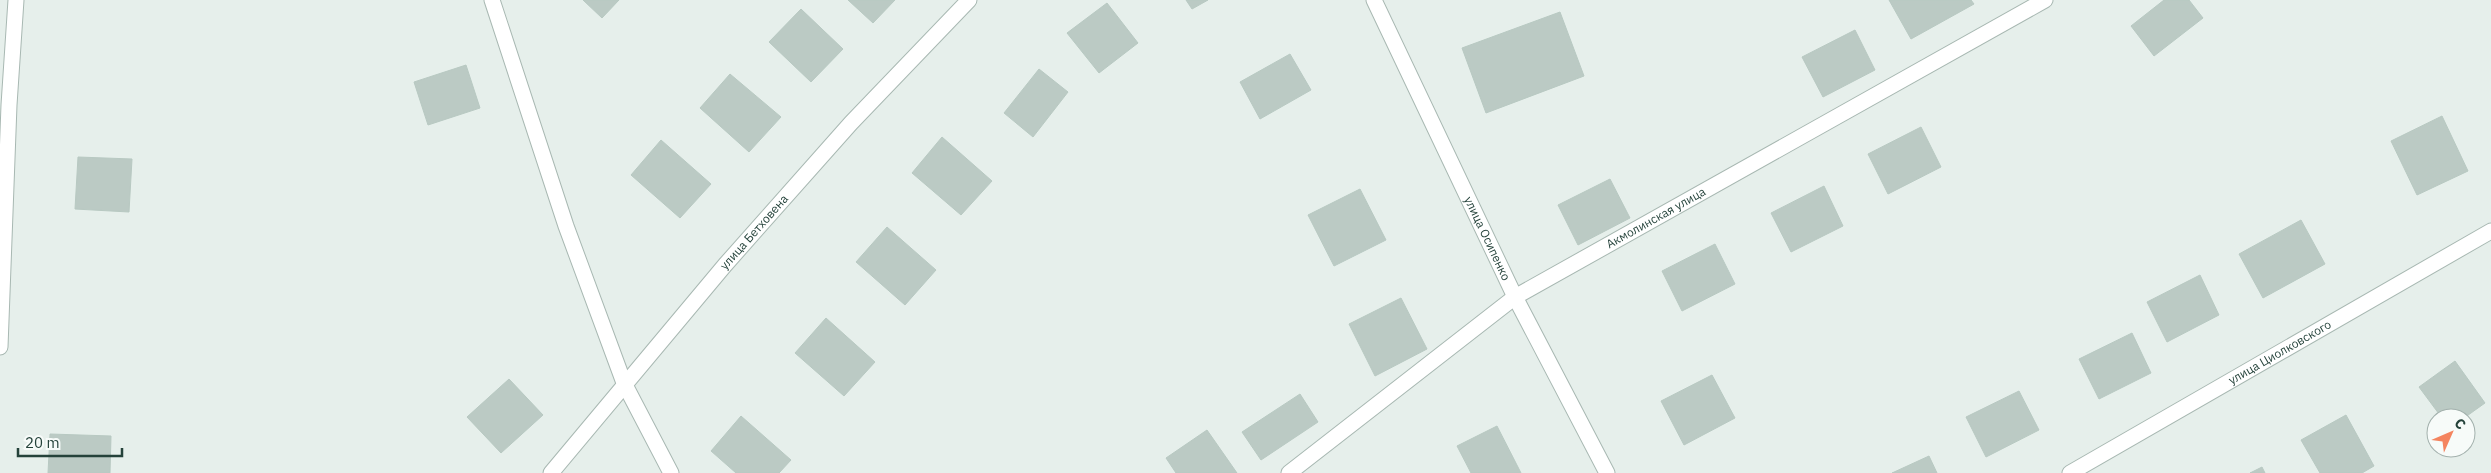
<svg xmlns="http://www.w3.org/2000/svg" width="2491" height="473" viewBox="0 0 2491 473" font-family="'IBM Plex Sans',sans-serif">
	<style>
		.building { fill: #bbcac4; stroke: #b8c9c2 }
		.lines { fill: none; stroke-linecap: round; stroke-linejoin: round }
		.minor-casing { stroke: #a8b8b2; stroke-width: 17 }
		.minor { stroke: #fff; stroke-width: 15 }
		.labels { text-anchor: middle; stroke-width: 4.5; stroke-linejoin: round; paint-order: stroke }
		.street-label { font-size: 12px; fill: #24423a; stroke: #f7fbf9 }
	</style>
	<rect width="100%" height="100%" fill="#e6efeb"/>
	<!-- building -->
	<path class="building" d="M583,0H619L602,18Z
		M848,0H895L873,23Z
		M1186,0H1208L1192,9Z
		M1889,0H1971L1974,4L1911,39Z
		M2164,0H2189L2203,18L2154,56L2131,26Z
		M1107,3L1138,43L1099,73L1067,33Z
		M801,9L843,49L811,82L769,42Z
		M1560,12L1584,76L1486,113L1462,48Z
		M1855,30L1875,70L1823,97L1802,57Z
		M1290,54L1311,90L1260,119L1240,82Z
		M466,65L480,108L428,125L414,82Z
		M1039,69L1068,92L1033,137L1004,113Z
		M730,74L781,117L749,152L700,108Z
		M2442,116L2468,171L2417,195L2391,141Z
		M1921,127L1941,167L1888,194L1868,154Z
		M942,137L992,181L961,215L912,173Z
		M661,140L711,184L680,218L631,175Z
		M78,157L132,159L129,212L75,209Z
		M1610,179L1630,218L1578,245L1558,205Z
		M1824,186L1843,226L1791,252L1771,213Z
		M1360,189L1386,240L1334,266L1308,215Z
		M2301,220L2325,264L2263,298L2239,254Z
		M887,227L936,270L905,305L856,262Z
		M1715,244L1735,284L1682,311L1662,271Z
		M2200,275L2219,315L2167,342L2147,302Z
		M1401,298L1427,349L1375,376L1349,324Z
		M826,318L875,362L844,396L795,353Z
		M2132,333L2151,373L2099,399L2079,359Z
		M2455,361L2485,403L2464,418H2442L2419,387Z
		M1712,375L1735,418L1684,445L1661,401Z
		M509,379L543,415L501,453L467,417Z
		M2019,391L2039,430L1986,457L1966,417Z
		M1300,394L1318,422L1261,460L1242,432Z
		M2346,415L2374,466L2362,473H2320L2301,440Z
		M741,416L791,460L779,473H736L711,451Z
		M1497,426L1521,473H1471L1457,446Z
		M1207,430L1237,473H1176L1166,458Z
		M50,434L111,436L110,473H48Z
		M1929,456L1937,473H1892Z
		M2262,467L2265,473H2250Z"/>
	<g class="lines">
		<defs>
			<g id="minor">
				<path d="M492,0L566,226L624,383L671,473"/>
				<path id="s1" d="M1374,0L1515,297L1607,473"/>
				<path d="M0,347L9,105L16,0"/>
				<path id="s2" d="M551,473L725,265L851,123L969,0"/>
				<path id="s3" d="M1289,473L1515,297L2045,0"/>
				<path id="s4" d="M2070,473L2491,231"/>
			</g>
		</defs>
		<!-- minor casing -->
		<use href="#minor" class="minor-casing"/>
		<!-- minor -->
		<use href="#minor" class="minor"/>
	</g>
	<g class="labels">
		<!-- street labels -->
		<g class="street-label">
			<text dy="4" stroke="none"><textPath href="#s3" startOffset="448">Акмолинская улица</textPath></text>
			<text dy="4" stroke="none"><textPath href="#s2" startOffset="315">улица Бетховена</textPath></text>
			<text dy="4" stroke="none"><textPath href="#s1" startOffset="264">улица Осипенко</textPath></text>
			<text dy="4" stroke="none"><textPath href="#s4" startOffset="242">улица Циолковского</textPath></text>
		</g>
	</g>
	<!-- north arrow -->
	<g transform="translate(2451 433) rotate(45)"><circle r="24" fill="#f7fbf9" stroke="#a3b1ad"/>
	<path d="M0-4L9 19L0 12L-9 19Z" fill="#f4845f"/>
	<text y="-8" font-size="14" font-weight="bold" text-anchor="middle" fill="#24423a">С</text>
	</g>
	<!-- scale -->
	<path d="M18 448v8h104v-8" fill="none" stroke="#24423a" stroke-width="2.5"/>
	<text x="25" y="448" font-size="15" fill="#24423a" stroke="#f7fbf9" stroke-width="4" paint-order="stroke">20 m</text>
</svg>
